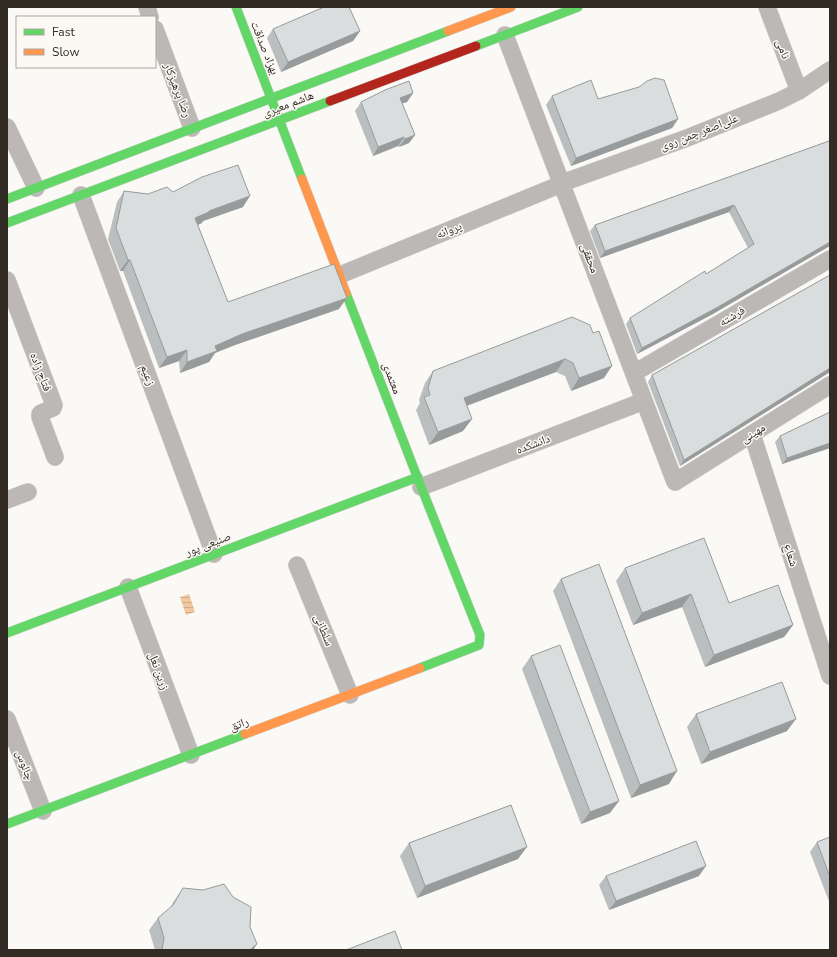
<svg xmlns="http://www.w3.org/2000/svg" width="837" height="957" viewBox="0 0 837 957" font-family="'Nunito Sans','Noto Naskh Arabic',sans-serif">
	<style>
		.water { fill: url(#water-rules) }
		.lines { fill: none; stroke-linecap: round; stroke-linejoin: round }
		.street-casing { stroke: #d6d4d1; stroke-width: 18 }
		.fast-casing { stroke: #d6d4d1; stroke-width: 10 }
		.slow-casing { stroke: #d6d4d1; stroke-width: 10 }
		.jam-casing { stroke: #d6d4d1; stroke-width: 10 }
		.street { stroke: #bbb8b5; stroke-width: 17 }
		.fast { stroke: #63d668; stroke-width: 9 }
		.slow { stroke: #ff974d; stroke-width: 9 }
		.jam { stroke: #b3261e; stroke-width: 9 }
		.wall { fill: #bbbebf }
		.shaded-wall { fill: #989b9b }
		.building { fill: #d9ddde; stroke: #989b9b }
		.labels { text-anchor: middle; stroke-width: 3; stroke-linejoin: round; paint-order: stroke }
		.street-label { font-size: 12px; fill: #322b24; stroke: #fcf9f5 }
	</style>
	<defs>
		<pattern id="water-rules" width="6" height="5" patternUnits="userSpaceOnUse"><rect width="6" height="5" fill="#f1c99e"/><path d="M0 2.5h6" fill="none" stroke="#cfad88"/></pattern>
	</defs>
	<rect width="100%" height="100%" fill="#fbf9f6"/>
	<!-- water -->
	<path class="water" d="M189,594L195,612L186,615L180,597Z"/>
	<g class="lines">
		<defs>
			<path id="street" d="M147,7L150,17
				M767,7L799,91
				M155,29L192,128
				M505,35L675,482L830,385
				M7,127L36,188
				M562,183L687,138L779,101L799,91L830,70
				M81,195L214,554
				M340,275L559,185
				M7,280L54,405L53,408L41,413L40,414V417L55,457
				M634,373L830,259
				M752,434L830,676
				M421,487L644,401
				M7,500L28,492
				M297,565L350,695
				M128,587L191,755
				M7,719L43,811"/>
			<path id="fast" d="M236,7L302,179
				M476,46L578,7
				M7,199L448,31
				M7,223L330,101
				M346,293L418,479L480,635L479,645L420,668
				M7,633L418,477
				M7,824L245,734"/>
			<path id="slow" d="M448,31L511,7
				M302,179L346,293
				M245,734L420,668"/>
			<path id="jam" d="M330,101L476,46"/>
		</defs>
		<!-- street casing -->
		<use href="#street" class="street-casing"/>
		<!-- fast casing -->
		<use href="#fast" class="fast-casing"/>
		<!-- slow casing -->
		<use href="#slow" class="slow-casing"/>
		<!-- jam casing -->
		<use href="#jam" class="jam-casing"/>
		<!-- street -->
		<use href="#street" class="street"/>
		<!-- fast -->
		<use href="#fast" class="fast"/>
		<!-- slow -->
		<use href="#slow" class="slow"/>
		<!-- jam -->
		<use href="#jam" class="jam"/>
	</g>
	<!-- wall -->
	<path class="wall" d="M273,29L360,31L353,41L281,72L267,38Z
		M413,93L407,102L402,103L415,135L409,143L399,147L398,146L373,156L355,111L361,102Z
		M552,96L598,99L678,119L672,128L571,166L546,105Z
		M829,141L713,314L637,354L626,324L630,318L706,274L748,248L729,212L600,258L590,231L595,225Z
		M124,191L148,194L173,192L243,207L203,221L202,223L198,225L228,302L339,309L235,345L215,353L209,362L180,373L179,361L159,368L123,271H120L108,239L117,202Z
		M830,275V372L680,466L648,382L652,375Z
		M593,333L604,378L571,391L565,376L556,372L467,406L463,431L429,445L416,410L420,403L419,400L425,383L433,371Z
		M830,412V448L782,464L775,442L780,436Z
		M625,568L729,603L793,625L784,637L705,667L682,607L633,625L616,581Z
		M561,579L669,784L631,798L553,591Z
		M531,656L610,813L581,824L522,669Z
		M696,714L787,731L701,764L687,727Z
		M830,837V904L810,852L817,842Z
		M409,843L518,859L417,898L400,856Z
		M606,876H699L609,910L599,885Z
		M183,888L250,927L257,944L253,950H155L149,930L158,918L170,908L174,901Z"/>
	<!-- shaded-wall -->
	<path class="shaded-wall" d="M360,31L353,41L281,72L288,62Z
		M413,93L407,102L394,106L400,98Z
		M678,119L672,128L571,166L576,158Z
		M415,135L409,143L399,147L405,139Z
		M404,137L398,146L373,156L378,147Z
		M250,196L243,207L203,221L202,223L188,229L195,218L209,211Z
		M734,205L729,212L600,258L605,251Z
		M830,242V246L713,314L637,354L642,348Z
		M128,260H130L123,271H120Z
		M347,298L339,309L235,345L215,353L209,362L180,373L187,362L215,346L242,334Z
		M187,350L179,361L159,368L167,357Z
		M565,359L556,372L455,410L464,398Z
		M612,366L604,378L571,391L579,378Z
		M830,368V372L680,466L684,460Z
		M472,419L463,431L429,445L438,432Z
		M830,443V448L782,464L787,458Z
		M691,594L682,607L633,625L642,613Z
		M793,625L784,637L705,667L714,655Z
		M796,719L787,731L701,764L710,752Z
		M677,771L669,784L631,798L640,785Z
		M619,801L610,813L581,824L590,812Z
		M527,847L518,859L417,898L425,886Z
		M706,866L699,876L609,910L616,901Z
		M257,944L253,950H250Z"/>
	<!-- building -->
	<path class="building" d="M324,7H349L360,31L288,62L273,29Z
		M655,78L664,80L678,119L576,158L552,96L591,80L598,99L639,87L647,81Z
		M409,81L413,93L400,98L415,135L405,139L404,137L378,147L361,102L385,90Z
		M829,141L830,143V242L718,307L642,348L630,318L705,271L706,274L754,244L734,205L605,251L595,225Z
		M238,165L250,196L209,211V212L195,218L228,302L334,264L347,298L242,334L215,346L217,351L187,362V350L167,357L130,260H128L116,228L124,191L148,194L167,187L173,192L202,177Z
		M830,275V368L684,460L652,375Z
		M572,317L590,325L593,333L599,331L612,366L579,378L573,363L565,359L464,398L472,419L438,432L424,397L430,395L428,388L433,371Z
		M830,412V443L787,458L780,436Z
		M704,538L729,603L778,585L793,625L714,655L691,594L642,613L625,568Z
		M599,564L677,771L640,785L561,579Z
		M560,645L619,801L590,812L531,656Z
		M782,682L796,719L710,752L696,714Z
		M511,805L527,847L425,886L409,843Z
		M830,837V877L817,842Z
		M696,841L706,866L616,901L606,876Z
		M224,884L233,897L251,907L250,927L257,944L250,950H162L164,938L158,918L173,905L183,888L203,890Z
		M395,931L402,950H346Z"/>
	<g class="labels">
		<!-- street labels -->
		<g class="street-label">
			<text transform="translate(265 48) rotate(68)" y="4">بهزاد صداقت</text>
			<text transform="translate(783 49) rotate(69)" y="4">نامی</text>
			<text transform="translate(178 90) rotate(69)" y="4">رضا پرهیزکار</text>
			<text transform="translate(288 104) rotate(-21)" y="4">هاشم معیری</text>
			<text transform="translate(699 132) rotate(-21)" y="4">علی‌اصغر چمن روی</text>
			<text transform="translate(449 230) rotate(-22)" y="4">پروانه</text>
			<text transform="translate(590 258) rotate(69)" y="4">محققی</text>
			<text transform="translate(732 316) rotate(-30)" y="4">فرشته</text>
			<text transform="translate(41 372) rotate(69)" y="4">فتاح زاده</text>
			<text transform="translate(148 375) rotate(70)" y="4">زعیم</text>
			<text transform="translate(392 378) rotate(69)" y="4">معتمدی</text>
			<text transform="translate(753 433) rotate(-32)" y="4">مهینی</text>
			<text transform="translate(533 444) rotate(-21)" y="4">دانشکده</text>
			<text transform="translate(208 544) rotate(-21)" y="4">صنیعی پور</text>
			<text transform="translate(791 555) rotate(72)" y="4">شعاع</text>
			<text transform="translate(324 630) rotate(68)" y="4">سلطانی</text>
			<text transform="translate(159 671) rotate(70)" y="4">زرین نعل</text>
			<text transform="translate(239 724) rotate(-21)" y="4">راتق</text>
			<text transform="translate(25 765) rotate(69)" y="4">چالوس</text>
		</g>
	</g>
	<!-- border -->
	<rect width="837" height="957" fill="none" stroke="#322b24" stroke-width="16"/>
	<!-- legend -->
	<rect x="16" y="16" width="140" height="52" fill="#fcf9f5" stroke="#aba7a1"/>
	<rect x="24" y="29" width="20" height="6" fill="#63d668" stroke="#aba7a1"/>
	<text x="52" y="36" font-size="12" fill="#322b24">Fast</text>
	<rect x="24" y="49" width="20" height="6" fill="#ff974d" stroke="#aba7a1"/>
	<text x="52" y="56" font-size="12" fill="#322b24">Slow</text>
</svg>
